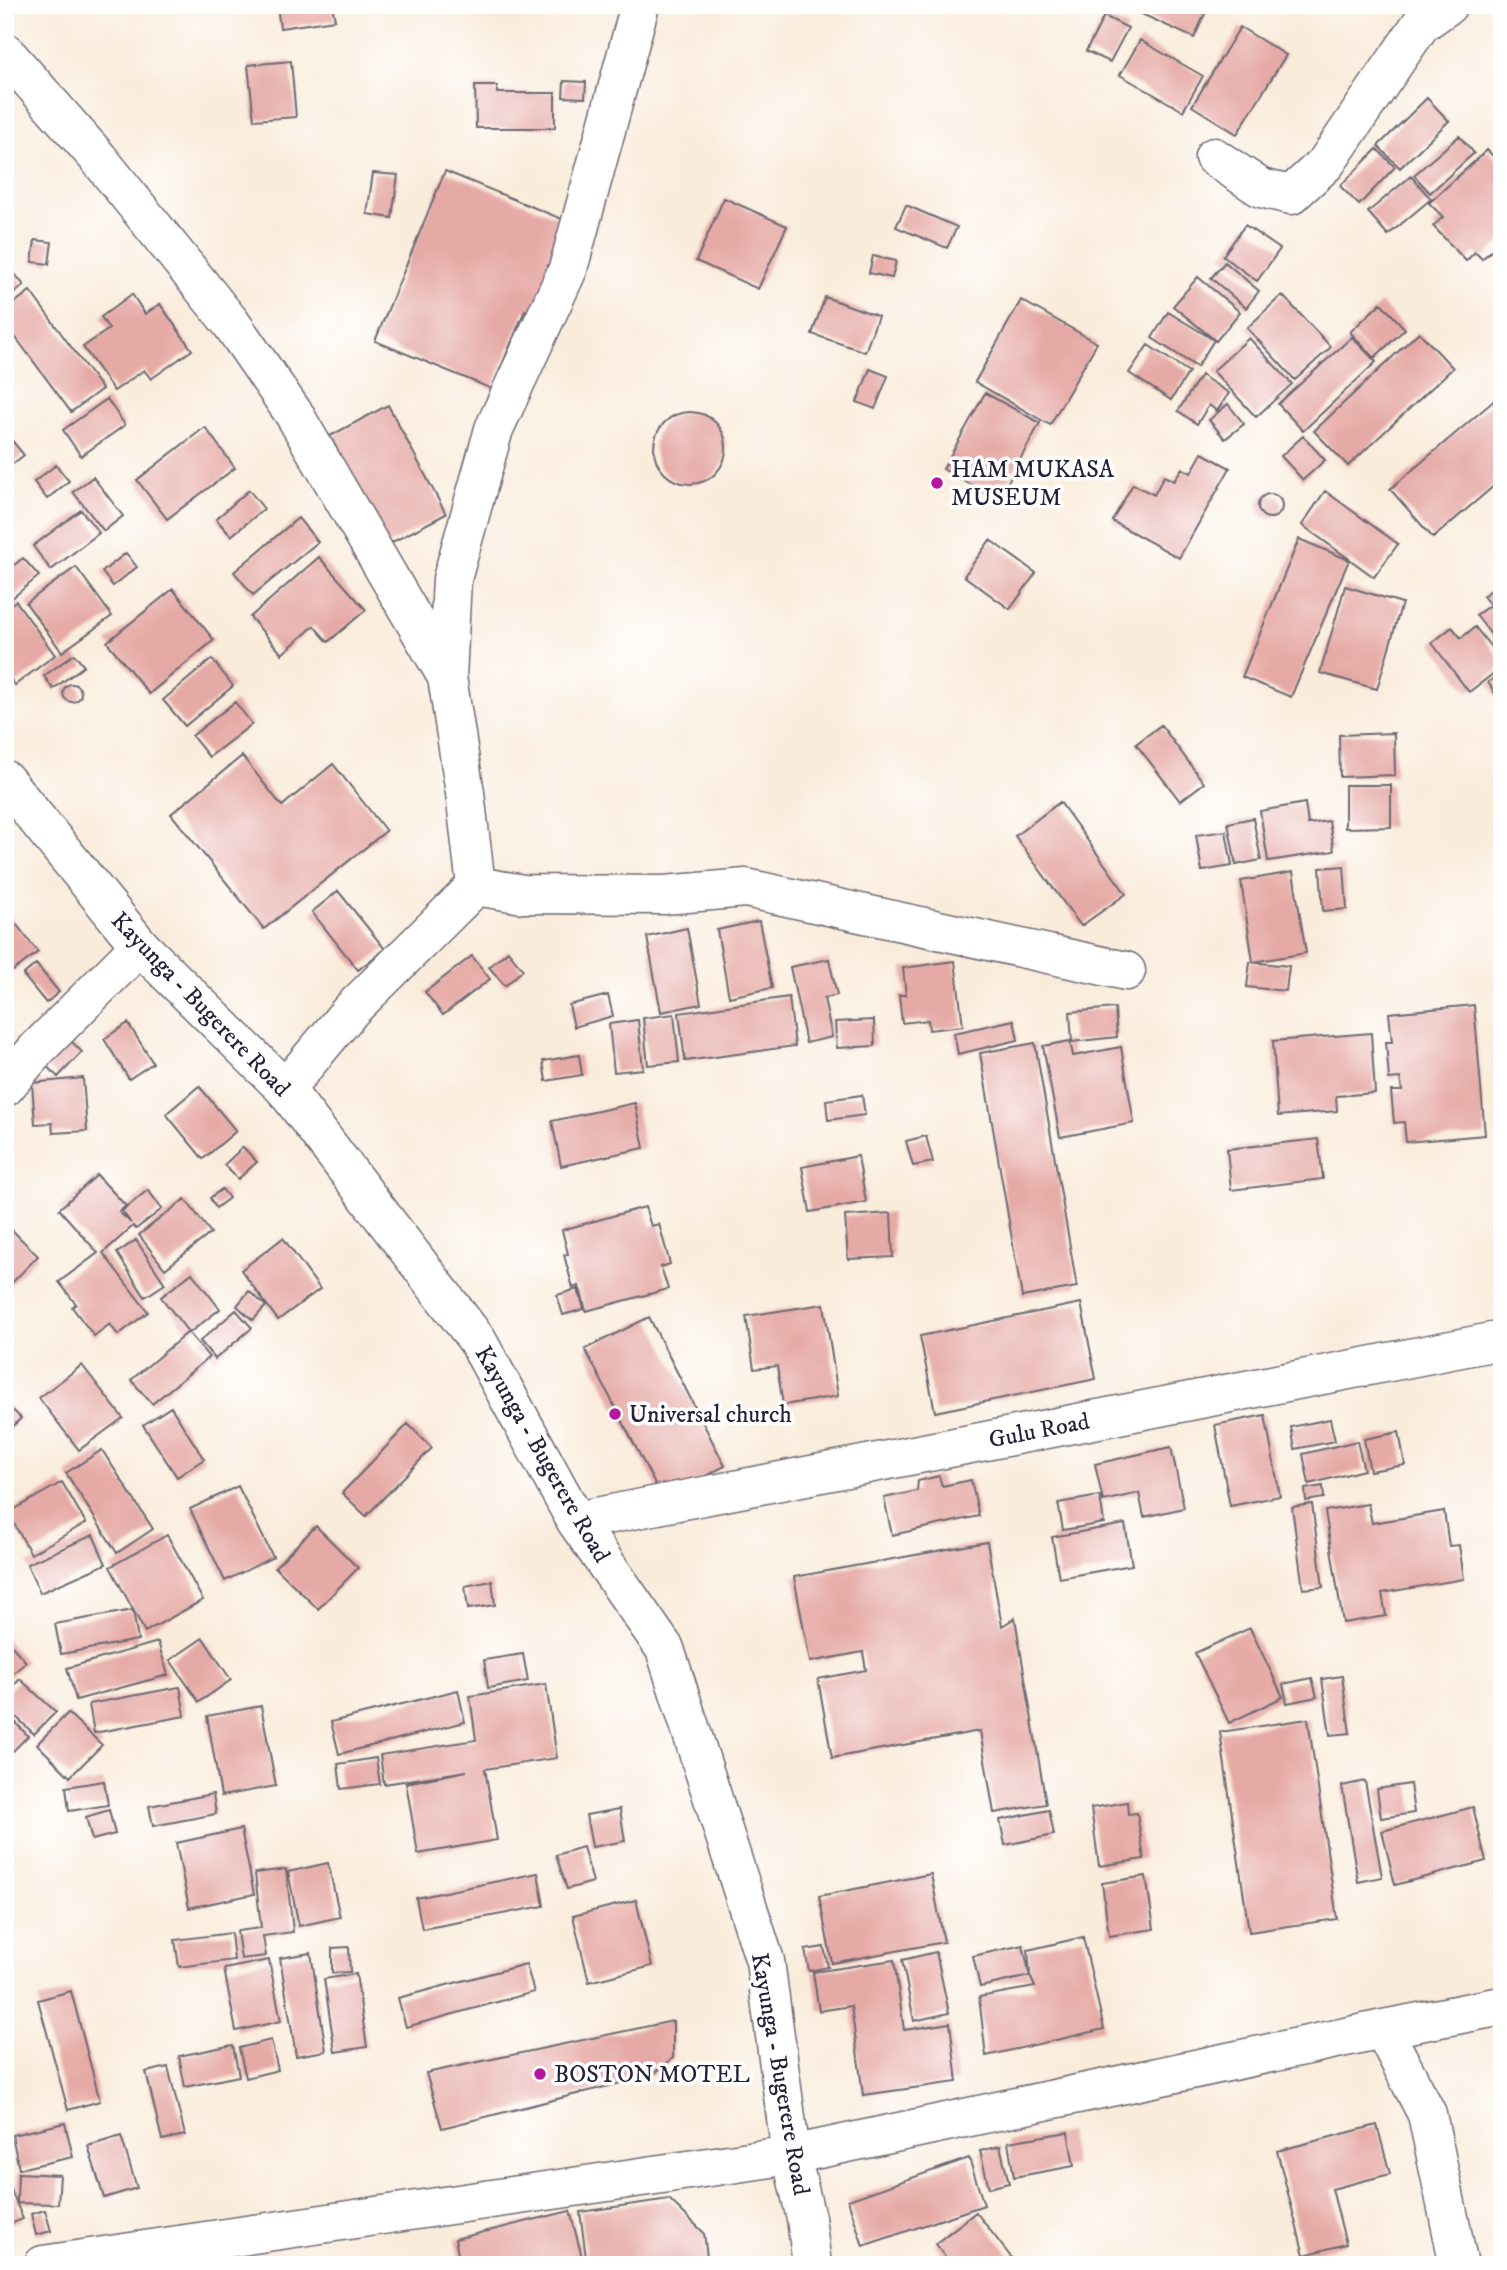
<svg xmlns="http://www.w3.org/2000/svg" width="1507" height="2270" viewBox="0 0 1507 2270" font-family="'IM FELL DW Pica',serif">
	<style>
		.building { fill: #e6aaa6 }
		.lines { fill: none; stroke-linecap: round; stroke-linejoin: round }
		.minor-casing { stroke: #6d6973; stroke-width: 41 }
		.major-casing { stroke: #6d6973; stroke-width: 41 }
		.minor { stroke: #fff; stroke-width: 38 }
		.major { stroke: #fff; stroke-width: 38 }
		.poi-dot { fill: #b5179e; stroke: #fff; stroke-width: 2.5 }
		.labels { text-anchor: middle; stroke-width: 7; stroke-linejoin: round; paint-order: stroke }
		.poi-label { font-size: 24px; fill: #22223b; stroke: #fff; text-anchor: start }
		.street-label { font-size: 24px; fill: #22223b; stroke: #fff }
	</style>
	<rect width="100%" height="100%" fill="#fff"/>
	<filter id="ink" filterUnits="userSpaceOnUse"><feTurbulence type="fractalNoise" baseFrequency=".0143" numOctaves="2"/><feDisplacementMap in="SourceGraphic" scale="14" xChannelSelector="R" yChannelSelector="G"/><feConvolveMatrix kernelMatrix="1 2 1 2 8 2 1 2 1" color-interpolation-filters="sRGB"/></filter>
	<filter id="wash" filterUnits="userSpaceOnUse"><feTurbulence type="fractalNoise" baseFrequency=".00686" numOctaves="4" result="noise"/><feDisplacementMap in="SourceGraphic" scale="28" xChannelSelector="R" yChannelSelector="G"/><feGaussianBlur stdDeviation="1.57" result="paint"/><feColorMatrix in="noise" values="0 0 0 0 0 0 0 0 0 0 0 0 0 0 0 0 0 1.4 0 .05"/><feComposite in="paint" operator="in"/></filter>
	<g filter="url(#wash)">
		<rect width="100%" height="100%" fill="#f9ecdb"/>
		<g id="blocks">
			<!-- building -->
			<path class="building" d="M286,5H332L335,20L280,28L277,7Z
				M1122,5H1209L1194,38Z
				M1104,16L1128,28L1110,62L1086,51Z
				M1240,27L1286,55L1237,134L1192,106Z
				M1140,40L1203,76L1183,111L1120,75Z
				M291,61L296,117L254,120L248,65Z
				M564,81L586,82L585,98L563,97Z
				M475,86H497V93H555V128H476Z
				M1427,98L1449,121L1400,168L1378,146Z
				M1459,136L1474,153L1430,193L1414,175Z
				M1377,149L1395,167L1359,205L1340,186Z
				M1487,150L1502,165V241L1482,259L1475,252L1466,261L1433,226L1443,217L1429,203Z
				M445,171L574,224L536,315L525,310L492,389L375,341Z
				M373,173L398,175L392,218L367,214Z
				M1411,176L1431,199L1388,235L1368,212Z
				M724,198L787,226L758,289L696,261Z
				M906,205L957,227L947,248L896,227Z
				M1245,225L1280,249L1257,281L1223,256Z
				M35,240L52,242L49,264L32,262Z
				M873,256L896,261L892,278L869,273Z
				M5,262L24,285L5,301Z
				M1225,262L1259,291L1246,308L1211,278Z
				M1198,277L1240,312L1216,341L1173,306Z
				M30,291L102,389L71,412L5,323V310Z
				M132,294L145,314L160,304L192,350L151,379L144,370L114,391L83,347L109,329L101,317Z
				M1282,295L1331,347L1295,380L1247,328Z
				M825,297L878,316L865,352L812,334Z
				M1021,300L1097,343L1050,425L975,382Z
				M1381,303L1405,329L1374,358L1350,332Z
				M1168,312L1214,340L1197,367L1152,338Z
				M1419,332L1453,368L1348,466L1314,431Z
				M1352,337L1376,362L1303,431L1278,404Z
				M1249,338L1292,384L1256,417L1213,371Z
				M1148,345L1189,372L1171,400L1129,373Z
				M870,369L888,376L875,409L857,402Z
				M1201,375L1229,393L1217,411L1209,405L1197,424L1178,411Z
				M985,393L1040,423L998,500L943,469Z
				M1497,398L1502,403V479L1433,538L1390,489Z
				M107,399L125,425L81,456L63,430Z
				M1228,404L1244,424L1225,439L1209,420Z
				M388,405L446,514L387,545L330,436Z
				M654 448a36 36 0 1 1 72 0a36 36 0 1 1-72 0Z
				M205,427L235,468L167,519L137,480Z
				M5,432L24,455L5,470Z
				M1303,436L1325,460L1303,480L1281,456Z
				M1202,453L1230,468L1179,558L1112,521L1133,484L1154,495L1164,476L1174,481L1182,468L1191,473Z
				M56,465L69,481L47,499L34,482Z
				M93,477L123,516L104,531L73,492Z
				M249,490L264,509L231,536L216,519Z
				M1325,491L1398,544L1374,577L1302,525Z
				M1258 506a12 12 0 1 1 24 0a12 12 0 1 1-24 0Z
				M81,510L99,533L51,570L33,546Z
				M298,518L318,542L253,595L234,572Z
				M1299,539L1349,560L1291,697L1242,677Z
				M990,540L1036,573L1010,609L964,576Z
				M126,553L137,567L113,586L102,572Z
				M319,557L366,610L328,642L314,626L282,654L250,617Z
				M23,558L39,576L5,604V572Z
				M76,567L112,616L62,652L26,603Z
				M1502,582V649L1476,615L1490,605L1483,596Z
				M1345,586L1402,603L1377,689L1320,673Z
				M173,589L214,640L149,694L107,642Z
				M16,601L55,655L15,685L5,672V608Z
				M1452,627L1461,638L1475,627L1502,661V667L1469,692L1432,643Z
				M74,654L84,666L53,689L44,676Z
				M212,659L233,686L185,726L163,700Z
				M1502,674V705L1488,682Z
				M63 693a9 9 0 1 1 18 0a9 9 0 1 1-18 0Z
				M235,702L252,724L209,757L192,736Z
				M1161,725L1204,783L1180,801L1136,744Z
				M1394,733L1395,775L1340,777L1339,735Z
				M242,756L282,806L333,764L386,831L264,929L171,814Z
				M1345,785H1391V827L1345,828Z
				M1060,802L1126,894L1081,926L1015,836Z
				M1305,803L1308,824L1329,821L1334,851L1268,861L1260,811Z
				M1253,818L1261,860L1236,865L1228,823Z
				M1226,831L1232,866L1202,871L1196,835Z
				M1344,866L1347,909L1323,911L1320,868Z
				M1293,872L1306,953L1253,962L1241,881Z
				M338,891L385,949L358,970L312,912Z
				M5,910L38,952L5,977Z
				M759,921L772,988L729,997L717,930Z
				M687,928L701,1004L661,1012L647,937Z
				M508,951L523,970L505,986L489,967Z
				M472,956L490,979L443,1015L425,992Z
				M829,959L837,995L824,998L832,1037L806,1043L790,967Z
				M955,961L963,1026L929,1030L928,1020L902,1023L899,995H906L903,968Z
				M1250,962L1289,966L1286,991L1247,987Z
				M36,964L59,992L46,1003L23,975Z
				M608,995L613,1016L574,1027L569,1005Z
				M789,997L795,1046L685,1061L679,1013Z
				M1474,1005L1485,1135L1406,1142L1404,1122L1394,1123L1391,1091H1402L1400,1078L1389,1079L1386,1042H1392L1389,1013Z
				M1115,1008L1117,1037L1072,1042L1070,1012Z
				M674,1014L679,1062L648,1065L643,1018Z
				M638,1020L643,1069L614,1072L609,1024Z
				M874,1020L875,1046L837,1048L835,1022Z
				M1014,1020L1018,1040L958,1054L954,1033Z
				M128,1023L153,1063L129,1079L104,1039Z
				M1371,1033L1375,1093L1336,1096L1337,1111L1278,1116L1273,1041Z
				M68,1038L82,1052L58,1077L43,1063Z
				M1070,1041L1073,1056L1121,1047L1134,1123L1060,1137L1043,1046Z
				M1035,1043L1077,1287L1022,1297L980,1053Z
				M579,1055L582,1075L546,1081L543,1061Z
				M83,1078L87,1131L53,1133L52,1123L35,1124L32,1083Z
				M199,1086L236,1131L203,1159L166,1114Z
				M862,1095L865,1115L828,1120L826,1100Z
				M635,1103L644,1148L561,1166L552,1121Z
				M926,1136L933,1162L913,1166L906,1141Z
				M1318,1139L1323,1179L1231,1190L1227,1149Z
				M243,1147L257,1162L238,1179L224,1165Z
				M858,1156L866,1202L810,1212L802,1167Z
				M97,1175L126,1206L119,1212L131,1223L122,1211L148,1190L162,1209L136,1229L133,1226L103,1253L148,1312L118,1335L110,1324L94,1336L72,1307L76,1304L59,1282L98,1253L59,1209Z
				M222,1189L229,1198L216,1208L210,1198Z
				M185,1199L211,1233L165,1269L139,1235Z
				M645,1207L651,1226L659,1224L670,1264L661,1267L668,1289L586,1311L579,1286L573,1288L564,1255L568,1254L562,1230Z
				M891,1213L893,1257L848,1259L845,1216Z
				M7,1225L38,1256L5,1290V1227Z
				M283,1238L320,1289L278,1320L241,1270Z
				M136,1240L165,1284L145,1297L117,1253Z
				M192,1273L220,1309L189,1333L161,1297Z
				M578,1289L584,1309L563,1315L557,1295Z
				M249,1291L266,1306L253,1320L237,1306Z
				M1081,1303L1096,1379L935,1412L920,1336Z
				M824,1304L838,1396L783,1405L777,1366L754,1369L746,1316Z
				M236,1310L252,1328L215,1359L200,1341Z
				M649,1317L725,1466L662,1498L585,1349Z
				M188,1332L209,1357L152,1404L131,1380Z
				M82,1365L123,1418L79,1450L39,1398Z
				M5,1403L21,1418L5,1435Z
				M171,1407L204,1459L177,1477L143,1425Z
				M1265,1415L1280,1496L1230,1506L1215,1425Z
				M1330,1419L1335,1441L1295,1449L1291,1427Z
				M408,1424L432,1448L366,1516L342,1493Z
				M1399,1432L1405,1465L1370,1471L1364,1439Z
				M1357,1441L1364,1470L1309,1484L1303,1454Z
				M1171,1447L1184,1508L1144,1517L1139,1493L1103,1501L1095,1464Z
				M102,1450L153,1529L117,1553L66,1473Z
				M939,1476L942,1486L971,1480L979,1516L892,1535L884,1498L917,1491L918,1481Z
				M62,1482L86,1523L31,1554L8,1513Z
				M238,1486L273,1557L225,1581L190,1509Z
				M1323,1486L1324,1498L1306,1501L1305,1489Z
				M1100,1496L1104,1523L1063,1530L1058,1503Z
				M1312,1504L1323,1587L1303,1589L1292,1507Z
				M1368,1504L1372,1523L1444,1511L1449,1546L1459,1545L1464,1579L1382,1593L1386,1616L1343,1623L1325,1511Z
				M1125,1524L1132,1565L1059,1578L1052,1537Z
				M316,1526L358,1568L318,1609L275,1567Z
				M93,1535L106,1564L40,1593L27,1564Z
				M167,1535L203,1600L145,1632L110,1567Z
				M987,1542L1002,1626L1015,1618L1046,1804L994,1813L980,1731L832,1758L818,1679L866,1670L863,1652L810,1662L794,1577Z
				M492,1581L495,1605L468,1609L465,1586Z
				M133,1610L138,1640L61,1654L55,1624Z
				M1250,1628L1283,1697L1229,1723L1195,1653Z
				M5,1638L26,1662L5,1681Z
				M203,1638L231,1680L199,1702L170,1660Z
				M1502,1641V1667H1500L1496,1643Z
				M158,1642L168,1675L76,1700L67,1668Z
				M523,1654L528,1681L488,1688L484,1660Z
				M1342,1676L1350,1733L1330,1735L1322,1679Z
				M1312,1678L1317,1697L1287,1703L1283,1684Z
				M20,1679L56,1712L34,1734L5,1706V1695Z
				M546,1684L557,1758L485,1769L497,1840L418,1854L406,1783L467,1771L384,1784L380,1755L476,1740L470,1696Z
				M180,1687L185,1716L94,1733L89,1704Z
				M458,1690L465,1722L339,1754L331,1722Z
				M261,1706L276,1786L221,1796L207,1716Z
				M5,1711L28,1736L10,1754L5,1749Z
				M68,1713L102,1745L70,1777L37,1744Z
				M1308,1719L1337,1919L1249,1932L1220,1732Z
				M376,1758L380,1784L341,1789L338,1764Z
				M104,1781L108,1805L69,1811L66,1787Z
				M1365,1781L1382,1877L1358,1882L1342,1786Z
				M1410,1784L1414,1813L1381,1818L1377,1789Z
				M213,1794L216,1814L153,1826L149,1806Z
				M1127,1802L1128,1814L1137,1813L1144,1859L1099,1866L1091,1808Z
				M1473,1807L1486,1861L1395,1885L1382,1831Z
				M620,1809L625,1841L592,1847L586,1815Z
				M109,1810L115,1834L92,1840L86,1817Z
				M1049,1810L1054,1835L1005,1845L1000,1820Z
				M241,1829L254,1894L189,1908L176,1843Z
				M583,1847L593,1882L567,1889L556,1855Z
				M328,1863L340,1917L299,1926L288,1872Z
				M286,1869L293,1932L263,1936L266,1956L241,1959L237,1931L261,1928L255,1873Z
				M538,1873L544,1906L422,1929L416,1898Z
				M931,1874L944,1942L832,1963L819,1896Z
				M1146,1876L1154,1929L1109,1936L1102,1883Z
				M636,1900L652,1966L589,1982L573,1916Z
				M231,1933L234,1960L179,1967L175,1940Z
				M1083,1937L1104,2029L986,2056L979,1997L1035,1987L1030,1976L1028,1950Z
				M1023,1945L1030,1976L980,1987L973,1956Z
				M349,1947L350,1972L332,1973V1948Z
				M824,1947L828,1967L809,1971L805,1950Z
				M936,1952L949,2013L914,2021L902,1960Z
				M311,1953L326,2051L296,2056L280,1958Z
				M269,1960L281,2021L236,2031L224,1969Z
				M894,1960L904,2030L950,2023L957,2082L863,2095L851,2006L819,2011L813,1972Z
				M526,1964L534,1992L406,2027L398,1998Z
				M356,1974L367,2047L335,2052L324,1979Z
				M71,1991L100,2101L68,2110L38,2000Z
				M673,2021V2058L652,2075L442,2128L426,2073Z
				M271,2040L278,2070L246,2078L239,2048Z
				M233,2045L239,2076L185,2087L179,2056Z
				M168,2067L185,2135L162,2140L146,2072Z
				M65,2123L73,2157L19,2169L12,2135Z
				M1377,2125L1390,2174L1332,2189L1346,2244L1304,2255L1277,2151Z
				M1068,2132L1074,2166L1014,2177L1008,2142Z
				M121,2136L137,2188L104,2198L88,2146Z
				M1000,2146L1009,2183L989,2188L980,2151Z
				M969,2158L984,2205L863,2246L848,2200Z
				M18,2173L60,2175L58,2204L17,2203Z
				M5,2176L23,2219L5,2226Z
				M669,2199L704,2233L708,2265H587L580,2212Z
				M45,2210L51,2231L36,2235L31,2214Z
				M570,2211L584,2265H460L455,2239Z
				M976,2212L1017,2265H951L935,2244Z"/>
		</g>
	</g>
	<g filter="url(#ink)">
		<use href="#blocks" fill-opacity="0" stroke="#6d6973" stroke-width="2"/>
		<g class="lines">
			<defs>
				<path id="minor" d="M5,52L99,159L231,323L294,414L447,677
					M1214,157L1261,188L1291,195L1326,163L1421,24L1448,5
					M476,886L523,894L664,895L746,888L1126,971
					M5,1087L37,1049L140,946
					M285,1089L351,1010L476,886L465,793L447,677L452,579L494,429L568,269L640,5
					M576,1521L1502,1340
					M1383,2029L1427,2114L1459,2265
					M43,2265L791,2155L1383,2029L1502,2006"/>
				<path id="major" d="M5,780L140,946L285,1089L477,1340L576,1521L665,1649L765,1961L791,2155L806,2218L812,2265"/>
			</defs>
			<!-- minor casing -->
			<use href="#minor" class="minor-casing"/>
			<!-- major casing -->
			<use href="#major" class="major-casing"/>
			<!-- minor -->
			<use href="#minor" class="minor"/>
			<!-- major -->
			<use href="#major" class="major"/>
		</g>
	</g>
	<!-- markers -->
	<g class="poi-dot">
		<circle cx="937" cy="483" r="7"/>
		<circle cx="615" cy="1414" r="7"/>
		<circle cx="540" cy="2074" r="7"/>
	</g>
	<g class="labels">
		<!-- poi labels -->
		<g class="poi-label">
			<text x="951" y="477">HAM MUKASA<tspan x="951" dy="28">MUSEUM</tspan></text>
			<text x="629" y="1422">Universal church</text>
			<text x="554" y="2082">BOSTON MOTEL</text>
		</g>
		<!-- street labels -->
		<g class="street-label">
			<text transform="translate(201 1004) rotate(46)" y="8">Kayunga - Bugerere Road</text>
			<text transform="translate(1039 1430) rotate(-11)" y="8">Gulu Road</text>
			<text transform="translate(543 1454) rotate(60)" y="8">Kayunga - Bugerere Road</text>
			<text transform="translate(781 2074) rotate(80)" y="8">Kayunga - Bugerere Road</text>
		</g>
	</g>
	<!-- margin -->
	<rect width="1507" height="2270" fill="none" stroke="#fff" stroke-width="28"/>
</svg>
